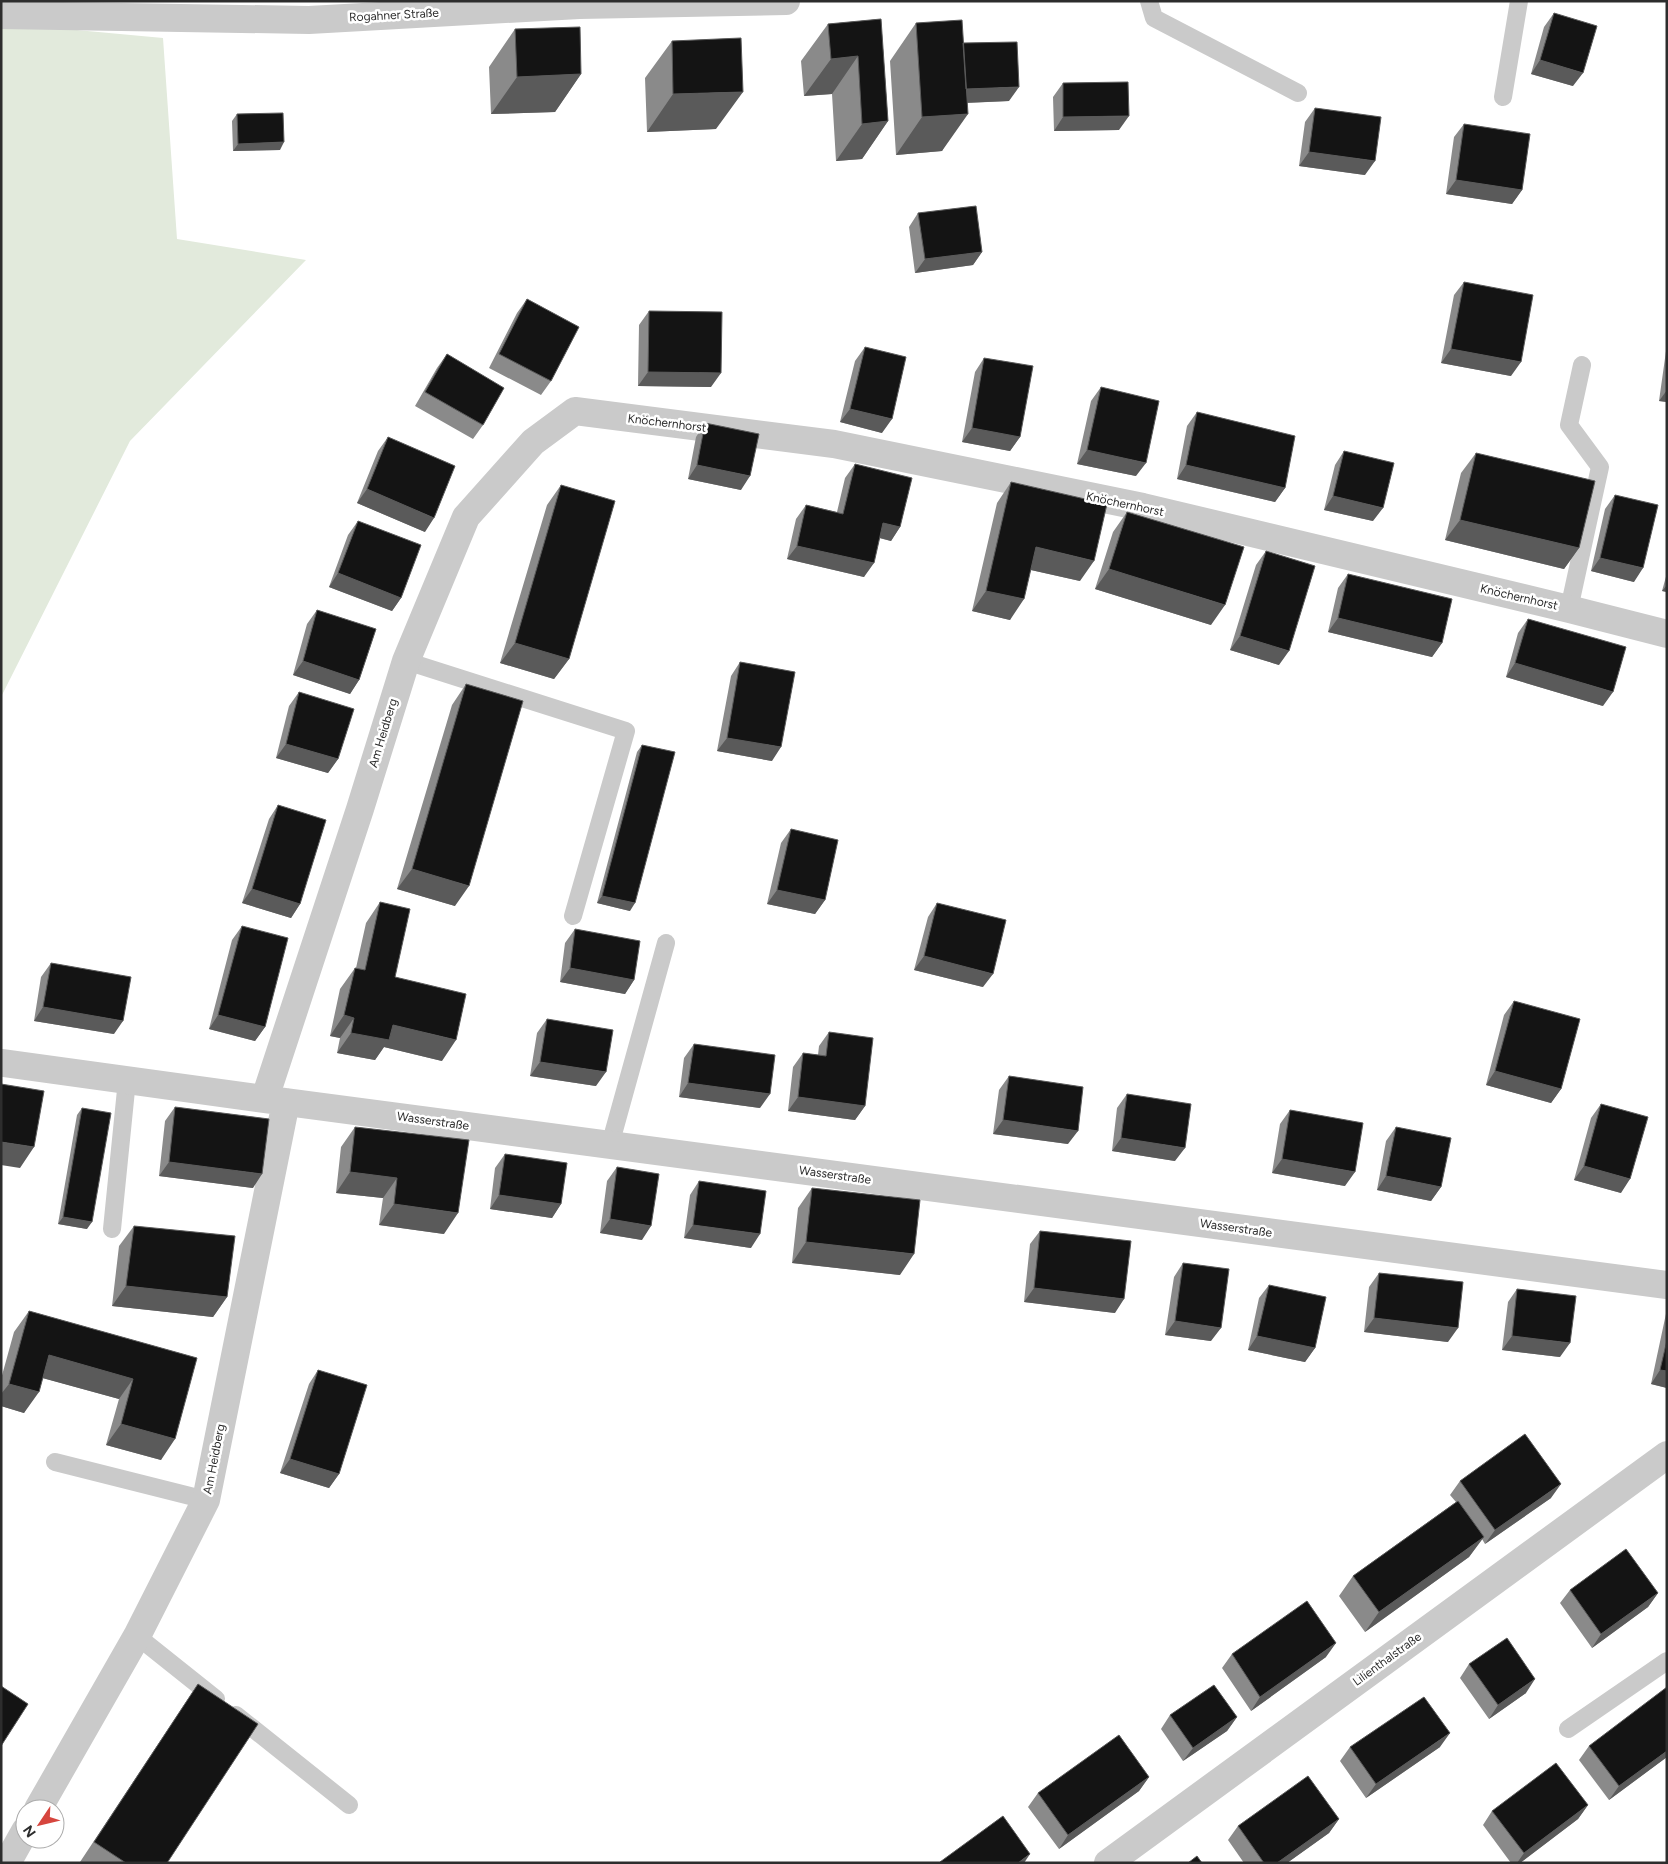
<svg xmlns="http://www.w3.org/2000/svg" width="1668" height="1864" viewBox="0 0 1668 1864" font-family="Figtree,sans-serif">
	<style>
		.green { fill: #e2eadc }
		.lines { fill: none; stroke-linecap: round; stroke-linejoin: round }
		.service { stroke: #cacaca; stroke-width: 18 }
		.minor { stroke: #cacaca; stroke-width: 28 }
		.tertiary { stroke: #cacaca; stroke-width: 28 }
		.wall { fill: #8a8a8a }
		.shaded-wall { fill: #5a5a5a }
		.building { fill: #141414; stroke: #5a5a5a }
		.labels { text-anchor: middle; stroke-width: 5; stroke-linejoin: round; paint-order: stroke }
		.street-label { font-size: 12px; fill: #2d2d2d; stroke: #fff }
	</style>
	<rect width="100%" height="100%" fill="#fff"/>
	<!-- green -->
	<path class="green" d="M1,23L163,38L177,239L306,260L130,441L1,697Z"/>
	<g class="lines">
		<!-- service -->
		<path class="service" d="M1149,1L1154,18L1298,93
			M1503,97L1519,1
			M1569,609L1600,467L1569,425L1582,365
			M406,661L626,731L573,916
			M610,1145L666,943
			M112,1229L127,1080
			M55,1462L206,1500
			M137,1636L216,1699
			M236,1715L349,1805
			M1568,1729L1667,1661"/>
		<!-- minor -->
		<path class="minor" d="M3,1063L286,1102L1667,1285
			M265,1098L360,809L406,661L466,517L533,442L575,411L834,444L1143,507L1569,609L1667,634
			M38,1809L137,1636L206,1500L286,1102
			M7,1863L25,1831
			M1108,1863L1667,1455"/>
		<!-- tertiary -->
		<path class="tertiary" d="M1,15L309,20L579,5L786,1"/>
	</g>
	<!-- wall -->
	<path class="wall" d="M1554,13L1573,86L1531,74L1544,27Z
		M881,19L888,121L862,159L836,161L832,94L804,96L801,61L828,24Z
		M916,23L963,43L1009,101L967,103L942,151L896,155L890,61Z
		M515,29L581,74L555,112L491,114L489,67Z
		M672,41L716,129L647,132L645,78Z
		M1063,83L1119,130L1054,131L1053,97Z
		M1315,108L1365,175L1299,166L1305,122Z
		M237,114L280,150L233,151L232,121Z
		M1464,124L1522,190L1512,204L1446,194L1454,137Z
		M918,213L982,252L973,265L915,273L909,227Z
		M1464,282L1511,376L1441,363L1454,295Z
		M527,299L551,381L541,395L489,368L517,313Z
		M649,311L711,387L638,386L639,325Z
		M1667,344V402L1659,401Z
		M865,347L882,433L840,422L855,361Z
		M447,354L483,425L473,439L415,406L437,368Z
		M984,358L1020,437L1010,451L962,442L975,372Z
		M1101,387L1136,476L1077,464L1091,401Z
		M1197,412L1285,488L1275,502L1177,479L1187,426Z
		M705,423L741,490L688,479L696,437Z
		M388,437L425,532L357,503L378,451Z
		M1344,451L1373,521L1324,510L1335,465Z
		M1476,453L1579,548L1564,569L1445,540L1461,473Z
		M855,464L900,527L891,541L879,538L864,577L787,559L796,519L806,505L837,512L845,478Z
		M1011,482L1080,581L1031,570L1010,620L972,611L997,503Z
		M561,485L569,659L554,679L500,663L547,505Z
		M1615,495L1634,582L1591,571L1605,509Z
		M1127,512L1211,625L1095,589L1113,532Z
		M358,521L401,598L392,611L329,587L348,535Z
		M1266,551L1279,665L1230,650L1256,565Z
		M1667,573V592L1662,591Z
		M1348,574L1442,643L1432,657L1328,632L1338,588Z
		M317,610L359,680L350,694L293,675L307,624Z
		M1528,619L1603,706L1506,677L1518,633Z
		M740,662L772,761L717,751L731,676Z
		M466,684L455,906L397,889L452,705Z
		M299,692L338,759L328,773L276,758L289,706Z
		M642,745L630,911L597,903L637,752Z
		M278,805L300,904L291,918L242,903L269,819Z
		M791,829L825,900L815,914L767,904L781,843Z
		M380,902L395,977L442,1061L384,1047L375,1060L337,1053L340,1038L330,1036L340,989L355,968H356L366,923Z
		M937,903L983,987L914,970L928,917Z
		M242,926L265,1027L255,1041L209,1029L232,940Z
		M575,929L634,980L625,994L560,982L565,943Z
		M51,963L114,1034L34,1021L41,977Z
		M1514,1001L1561,1089L1551,1103L1486,1085L1504,1015Z
		M547,1019L596,1086L530,1076L537,1033Z
		M829,1032L865,1106L855,1120L788,1111L793,1067L803,1053L818,1055L819,1046Z
		M694,1044L760,1108L679,1097L684,1058Z
		M1009,1076L1068,1144L993,1134L999,1090Z
		M1127,1094L1175,1161L1112,1151L1117,1108Z
		M1601,1104L1621,1193L1574,1180L1591,1118Z
		M175,1107L253,1188L159,1176L165,1121Z
		M82,1108L87,1229L58,1224L77,1115Z
		M1290,1110L1345,1186L1272,1173L1280,1124Z
		M355,1127L444,1234L379,1225L383,1198L336,1193L341,1147Z
		M1396,1127L1441,1187L1431,1201L1377,1190L1386,1141Z
		M505,1154L561,1204L552,1218L490,1209L495,1168Z
		M617,1167L642,1240L600,1233L607,1181Z
		M699,1181L751,1248L684,1238L690,1195Z
		M812,1188L900,1275L792,1263L798,1208Z
		M134,1226L227,1297L213,1317L112,1306L119,1246Z
		M1040,1231L1115,1313L1024,1302L1030,1244Z
		M1183,1263L1211,1341L1165,1335L1174,1277Z
		M1379,1273L1448,1342L1364,1332L1369,1287Z
		M1269,1285L1315,1348L1305,1362L1248,1350L1259,1298Z
		M1517,1289L1560,1357L1502,1350L1508,1302Z
		M1667,1309V1388L1651,1384Z
		M29,1311L197,1358L161,1460L106,1445L119,1399L43,1378L24,1413L1,1406V1379L14,1332Z
		M318,1370L339,1474L329,1488L280,1473L309,1384Z
		M1460,1481L1551,1498L1485,1544L1482,1539L1469,1557L1365,1632L1339,1596L1353,1576L1456,1502L1450,1495Z
		M1570,1590L1658,1593L1648,1607L1592,1648L1560,1603Z
		M1232,1654L1326,1657L1251,1711L1222,1668Z
		M1469,1664L1526,1693L1489,1719L1460,1678Z
		M198,1684L167,1863H80V1862L184,1705Z
		M1170,1715L1237,1717L1227,1731L1183,1761L1161,1729Z
		M1589,1746L1667,1757L1609,1800L1579,1760Z
		M1350,1747H1440L1366,1798L1340,1761Z
		M1149,1777L1139,1791L1059,1849L1028,1807L1038,1793Z
		M1588,1805L1578,1819L1520,1863H1511L1483,1825L1492,1811Z
		M1339,1819L1329,1833L1287,1863H1244L1228,1840L1238,1826Z"/>
	<!-- shaded-wall -->
	<path class="shaded-wall" d="M858,56L832,94L804,96L831,59Z
		M1540,60L1583,73L1573,86L1531,74Z
		M581,74L555,112L491,114L517,77Z
		M1019,87L1009,101L937,104L947,90Z
		M743,92L716,129L647,132L673,94Z
		M968,114L942,151L896,155L922,117Z
		M1129,116L1119,130L1054,131L1063,117Z
		M888,121L862,159L836,161L862,124Z
		M284,142L280,150L233,151L238,144Z
		M1309,152L1375,161L1365,175L1299,166Z
		M1456,180L1522,190L1512,204L1446,194Z
		M982,252L973,265L915,273L925,259Z
		M1451,349L1521,362L1511,376L1441,363Z
		M648,372L721,373L711,387L638,386Z
		M1667,390V402L1659,401Z
		M850,409L892,419L882,433L840,422Z
		M972,428L1020,437L1010,451L962,442Z
		M1087,450L1146,463L1136,476L1077,464Z
		M697,465L750,476L741,490L688,479Z
		M1186,465L1285,488L1275,502L1177,479Z
		M367,489L434,518L425,532L357,503Z
		M1333,496L1383,508L1373,521L1324,510Z
		M1460,520L1579,548L1564,569L1445,540Z
		M883,523L900,527L891,541L873,536Z
		M797,546L874,563L864,577L787,559Z
		M1036,547L1094,561L1080,581L1022,568Z
		M1600,558L1643,568L1634,582L1591,571Z
		M1109,569L1225,605L1211,625L1095,589Z
		M338,573L401,598L392,611L329,587Z
		M1667,585V592L1662,591Z
		M986,591L1024,599L1010,620L972,611Z
		M1338,618L1442,643L1432,657L1328,632Z
		M1240,636L1289,651L1279,665L1230,650Z
		M515,643L569,659L554,679L500,663Z
		M303,661L359,680L350,694L293,675Z
		M1515,663L1613,692L1603,706L1506,677Z
		M727,738L781,747L772,761L717,751Z
		M286,744L338,759L328,773L276,758Z
		M412,869L469,886L455,906L397,889Z
		M252,889L300,904L291,918L242,903Z
		M777,890L825,900L815,914L767,904Z
		M602,896L635,903L630,911L597,903Z
		M924,956L993,974L983,987L914,970Z
		M570,968L634,980L625,994L560,982Z
		M43,1007L123,1021L114,1034L34,1021Z
		M218,1015L265,1027L255,1041L209,1029Z
		M344,1015L354,1018L340,1038L330,1036Z
		M393,1025L456,1040L442,1061L384,1047L375,1060L337,1053L351,1033Z
		M540,1062L606,1072L596,1086L530,1076Z
		M1495,1071L1561,1089L1551,1103L1486,1085Z
		M688,1083L770,1094L760,1108L679,1097Z
		M798,1097L865,1106L855,1120L788,1111Z
		M1003,1120L1078,1131L1068,1144L993,1134Z
		M1121,1138L1185,1148L1175,1161L1112,1151Z
		M1,1142L34,1147L20,1168L1,1165Z
		M1282,1159L1355,1172L1345,1186L1272,1173Z
		M169,1162L262,1174L253,1188L159,1176Z
		M1584,1166L1630,1179L1621,1193L1574,1180Z
		M350,1172L397,1178L383,1198L336,1193Z
		M1386,1176L1441,1187L1431,1201L1377,1190Z
		M499,1195L561,1204L552,1218L490,1209Z
		M394,1204L458,1213L444,1234L379,1225Z
		M63,1217L92,1222L87,1229L58,1224Z
		M610,1219L651,1226L642,1240L600,1233Z
		M693,1225L760,1234L751,1248L684,1238Z
		M806,1242L914,1254L900,1275L792,1263Z
		M126,1286L227,1297L213,1317L112,1306Z
		M1034,1288L1124,1299L1115,1313L1024,1302Z
		M1374,1318L1458,1328L1448,1342L1364,1332Z
		M1175,1321L1221,1328L1211,1341L1165,1335Z
		M1257,1336L1315,1348L1305,1362L1248,1350Z
		M1512,1336L1570,1343L1560,1357L1502,1350Z
		M49,1355L133,1379L119,1399L35,1376Z
		M1660,1370L1667,1371V1388L1651,1384Z
		M9,1384L39,1392L24,1413L1,1406V1394Z
		M121,1424L175,1439L161,1460L106,1445Z
		M290,1459L339,1474L329,1488L280,1473Z
		M1561,1484L1551,1498L1485,1544L1495,1530Z
		M1484,1537L1469,1557L1365,1632L1379,1612Z
		M1658,1593L1648,1607L1592,1648L1601,1634Z
		M1336,1643L1326,1657L1251,1711L1260,1697Z
		M1535,1679L1526,1693L1489,1719L1498,1705Z
		M1237,1717L1227,1731L1183,1761L1193,1748Z
		M1450,1733L1440,1747L1366,1798L1376,1784Z
		M1667,1751V1757L1609,1800L1619,1786Z
		M1149,1777L1139,1791L1059,1849L1068,1835Z
		M1588,1805L1578,1819L1520,1863H1517L1524,1853Z
		M1339,1819L1329,1833L1287,1863H1277Z
		M1030,1854L1024,1863H1018Z"/>
	<!-- building -->
	<path class="building" d="M1554,13L1597,26L1583,73L1540,60Z
		M881,19L888,121L862,124L858,56L831,59L828,24Z
		M962,20L968,114L922,117L916,23Z
		M580,27L581,74L517,77L515,29Z
		M741,38L743,92L673,94L672,41Z
		M1017,42L1019,87L966,89L963,43Z
		M1128,82L1129,116L1063,117V83Z
		M1315,108L1381,117L1375,161L1309,152Z
		M283,113L284,142L238,144L237,114Z
		M1464,124L1530,134L1522,190L1456,180Z
		M976,206L982,252L925,259L918,213Z
		M1464,282L1533,295L1521,362L1451,349Z
		M527,299L579,327L551,381L499,354Z
		M649,311L722,312L721,373L648,372Z
		M865,347L906,357L892,419L850,409Z
		M447,354L504,388L483,425L425,392Z
		M984,358L1033,366L1020,437L972,428Z
		M1101,387L1159,401L1146,463L1087,450Z
		M1197,412L1295,436L1285,488L1186,465Z
		M705,423L759,434L750,476L697,465Z
		M388,437L455,466L434,518L367,489Z
		M1344,451L1394,463L1383,508L1333,496Z
		M1476,453L1595,481L1579,548L1460,520Z
		M855,464L912,478L900,527L883,523L874,563L797,546L806,505L843,514Z
		M1011,482L1107,504L1094,561L1036,547L1024,599L986,591Z
		M561,485L615,501L569,659L515,643Z
		M1615,495L1658,505L1643,568L1600,558Z
		M1127,512L1244,547L1225,605L1109,569Z
		M358,521L421,545L401,598L338,573Z
		M1266,551L1315,566L1289,651L1240,636Z
		M1348,574L1452,599L1442,643L1338,618Z
		M317,610L376,629L359,680L303,661Z
		M1528,619L1626,647L1613,692L1515,663Z
		M740,662L795,672L781,747L727,738Z
		M466,684L523,701L469,886L412,869Z
		M299,692L354,709L338,759L286,744Z
		M642,745L675,752L635,903L602,896Z
		M278,805L326,820L300,904L252,889Z
		M791,829L838,840L825,900L777,890Z
		M380,902L410,909L395,977L466,994L456,1040L393,1025L389,1040L351,1033L354,1018L344,1015L355,968L365,970Z
		M937,903L1006,920L993,974L924,956Z
		M242,926L288,938L265,1027L218,1015Z
		M575,929L640,941L634,980L570,968Z
		M51,963L131,977L123,1021L43,1007Z
		M1514,1001L1580,1019L1561,1089L1495,1071Z
		M547,1019L613,1030L606,1072L540,1062Z
		M829,1032L873,1038L865,1106L798,1097L803,1053L826,1056Z
		M694,1044L775,1055L770,1094L688,1083Z
		M1009,1076L1083,1087L1078,1131L1003,1120Z
		M1,1084L44,1091L34,1147L1,1142Z
		M1127,1094L1191,1104L1185,1148L1121,1138Z
		M1601,1104L1648,1117L1630,1179L1584,1166Z
		M175,1107L269,1119L262,1174L169,1162Z
		M82,1108L111,1113L92,1222L63,1217Z
		M1290,1110L1363,1123L1355,1172L1282,1159Z
		M355,1127L469,1140L458,1213L394,1204L397,1178L350,1172Z
		M1396,1127L1451,1138L1441,1187L1386,1176Z
		M505,1154L567,1163L561,1204L499,1195Z
		M617,1167L659,1174L651,1226L610,1219Z
		M699,1181L766,1191L760,1234L693,1225Z
		M812,1188L920,1200L914,1254L806,1242Z
		M134,1226L235,1236L227,1297L126,1286Z
		M1040,1231L1131,1241L1124,1299L1034,1288Z
		M1183,1263L1229,1269L1221,1328L1175,1321Z
		M1379,1273L1463,1282L1458,1328L1374,1318Z
		M1269,1285L1326,1297L1315,1348L1257,1336Z
		M1517,1289L1576,1296L1570,1343L1512,1336Z
		M29,1311L197,1358L175,1439L121,1424L133,1379L49,1355L39,1392L9,1384Z
		M1667,1340V1371L1660,1370Z
		M318,1370L367,1385L339,1474L290,1459Z
		M1525,1434L1561,1484L1495,1530L1460,1481Z
		M1458,1501L1484,1537L1379,1612L1353,1576Z
		M1626,1549L1658,1593L1601,1634L1570,1590Z
		M1307,1601L1336,1643L1260,1697L1232,1654Z
		M1507,1638L1535,1679L1498,1705L1469,1664Z
		M198,1684L258,1724L167,1863H126L94,1842Z
		M1214,1685L1237,1717L1193,1748L1170,1715Z
		M1,1686L28,1704L1,1746Z
		M1667,1687V1751L1619,1786L1589,1746Z
		M1424,1697L1450,1733L1376,1784L1350,1747Z
		M1119,1735L1149,1777L1068,1835L1038,1793Z
		M1556,1763L1588,1805L1524,1853L1492,1811Z
		M1308,1776L1339,1819L1277,1863H1264L1238,1826Z
		M1003,1816L1030,1854L1018,1863H940V1862Z
		M1197,1856L1202,1863H1188Z"/>
	<g class="labels">
		<!-- street labels -->
		<g class="street-label">
			<text transform="translate(394 15) rotate(-3)" y="4">Rogahner Straße</text>
			<text transform="translate(667 423) rotate(7)" y="4">Knöchernhorst</text>
			<text transform="translate(1125 504) rotate(12)" y="4">Knöchernhorst</text>
			<text transform="translate(1519 597) rotate(13)" y="4">Knöchernhorst</text>
			<text transform="translate(383 733) rotate(-73)" y="4">Am Heidberg</text>
			<text transform="translate(433 1121) rotate(8)" y="4">Wasserstraße</text>
			<text transform="translate(835 1175) rotate(8)" y="4">Wasserstraße</text>
			<text transform="translate(1236 1228) rotate(8)" y="4">Wasserstraße</text>
			<text transform="translate(214 1459) rotate(-79)" y="4">Am Heidberg</text>
			<text transform="translate(1387 1659) rotate(-36)" y="4">Lilienthalstraße</text>
		</g>
	</g>
	<!-- border -->
	<rect width="1668" height="1864" fill="none" stroke="#2d2d2d" stroke-width="5"/>
	<!-- north arrow -->
	<g transform="translate(40 1824) rotate(235)"><circle r="24" fill="#ffffff" stroke="#ababab"/>
	<path d="M0-4L9 19L0 12L-9 19Z" fill="#d6453e"/>
	<text y="-8" font-size="14" font-weight="bold" text-anchor="middle" fill="#2d2d2d">N</text>
	</g>
</svg>
